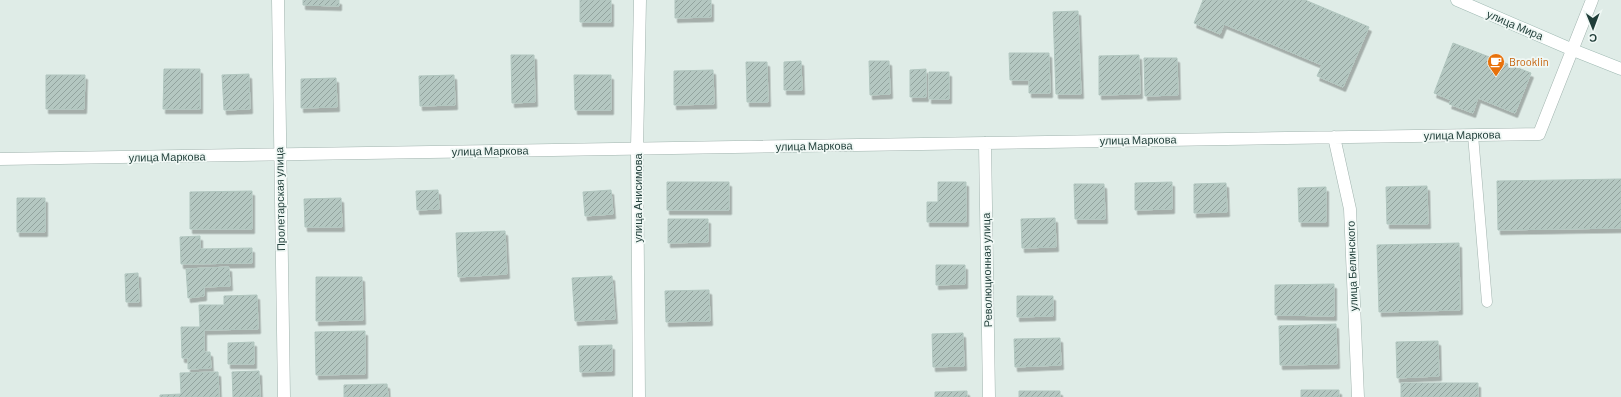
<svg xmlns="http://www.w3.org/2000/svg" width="1621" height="397" viewBox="0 0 1621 397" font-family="Barlow,sans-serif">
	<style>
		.building { fill: url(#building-hatch); stroke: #b1c6bf; filter: url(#shadow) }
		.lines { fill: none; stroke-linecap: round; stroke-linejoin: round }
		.lane-casing { stroke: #a2b4af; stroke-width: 11 }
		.street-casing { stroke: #a2b4af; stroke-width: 13 }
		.secondary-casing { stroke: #9db8b1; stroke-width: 13 }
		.lane { stroke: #fff; stroke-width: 10 }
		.street { stroke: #fff; stroke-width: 12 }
		.secondary { stroke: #fff; stroke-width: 12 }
		.labels { text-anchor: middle; stroke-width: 3.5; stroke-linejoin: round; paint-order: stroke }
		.street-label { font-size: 11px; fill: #1f3d38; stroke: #f0f8f5 }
		.food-label { font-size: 11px; fill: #c56008; stroke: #f0f8f5; text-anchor: start }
	</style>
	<defs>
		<pattern id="building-hatch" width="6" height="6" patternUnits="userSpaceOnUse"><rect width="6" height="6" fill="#b4c7c1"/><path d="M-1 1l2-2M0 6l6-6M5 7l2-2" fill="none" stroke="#92a39e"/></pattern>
		<filter id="shadow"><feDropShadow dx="2.5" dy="4.5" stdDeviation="0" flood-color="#0004"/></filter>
	</defs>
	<rect width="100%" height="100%" fill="#dfece7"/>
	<!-- building -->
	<path class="building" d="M303,0H339V6L303,5Z
		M580,0H611V22H580Z
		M675,0H711V17L675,18Z
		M1203,0H1305L1369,27L1343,87L1317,76L1322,65L1224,24L1220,34L1194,23Z
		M1078,11L1081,94H1056L1053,12Z
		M1453,43L1531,73L1515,113L1478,98L1473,113L1449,104L1451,100L1434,93Z
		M1009,53H1049L1050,93H1029V80H1010Z
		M511,55H534L535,102L512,103Z
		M1139,55L1140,94L1099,95V56Z
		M1144,58H1177L1178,95L1145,96Z
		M801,61L802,90H784V62Z
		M869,61H889L890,94L870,95Z
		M746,62H767L768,102H747Z
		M164,69H200V109H163Z
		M926,69V97H910V70Z
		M713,70L714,104L674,105V71Z
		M929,72H949V99H929Z
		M249,74L250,109L224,110L222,75Z
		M46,75H85L84,109H46Z
		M454,75L455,105L420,106L419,76Z
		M574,75H611V110H575Z
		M336,78L337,107L301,108V79Z
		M1621,179V228L1498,230L1497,181Z
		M667,182H729V210H667Z
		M938,182H966V222H927V202H938Z
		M1172,182V209L1135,210V183Z
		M1226,183L1227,212L1194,213V184Z
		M1074,184H1104L1105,219H1075Z
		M1427,186L1428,224H1387L1386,187Z
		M1326,187V222H1299L1298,188Z
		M438,190L439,209L417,210L416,191Z
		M611,190L613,214L585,216L583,192Z
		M252,191V229H190V192Z
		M17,198H45V232H17Z
		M341,198L342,227H305L304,199Z
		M1055,218L1056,247L1022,248L1021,219Z
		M668,219H708V242L668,243Z
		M505,231L507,274L458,277L456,233Z
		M200,236V249L252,248V263L181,264L180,237Z
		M1459,243L1460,310L1379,312L1377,245Z
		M936,265H965V284L936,285Z
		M229,267L230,286L204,287V296L188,298L186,269Z
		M138,273L139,302H126L125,274Z
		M612,276L615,319L575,321L572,278Z
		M316,277H362L363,320L316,321Z
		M1334,284V316L1275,315V285Z
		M709,290L710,321L666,322L665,291Z
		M257,295L258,329L204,330V352H210L211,368L188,369V358H182L181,327H200L199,305H224V296Z
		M1017,296H1053V316L1017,317Z
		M1336,324L1337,364L1280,365L1279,326Z
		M365,331V374L316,375L315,332Z
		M963,333L964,366L933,367L932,334Z
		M1060,338L1061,365L1015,367L1014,339Z
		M1438,341L1439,376L1397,378L1396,342Z
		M254,342V364H228V343Z
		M612,345V371L580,372L579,346Z
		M259,371L260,397H233L232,372Z
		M218,372L219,397H160V395L181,394L180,373Z
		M1401,383H1478V397H1401Z
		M387,384L388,397H344V385Z
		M1301,390H1339V397H1301Z
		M967,391V397H935V392Z
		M1019,391H1060V397H1019Z"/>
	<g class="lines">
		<defs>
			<path id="lane" d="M1473,135L1487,302"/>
			<path id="street" d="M278,0L284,397
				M1334,137L1350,209L1358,397
				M985,143L989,397
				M0,159L1539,134L1592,0
				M639,397L637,148L640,0"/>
			<path id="secondary" d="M1457,0L1573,50L1621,69"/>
		</defs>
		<!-- lane casing -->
		<use href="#lane" class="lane-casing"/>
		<!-- street casing -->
		<use href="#street" class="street-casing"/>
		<!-- secondary casing -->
		<use href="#secondary" class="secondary-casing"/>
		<!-- lane -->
		<use href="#lane" class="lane"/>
		<!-- street -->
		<use href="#street" class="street"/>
		<!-- secondary -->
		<use href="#secondary" class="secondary"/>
	</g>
	<!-- icons -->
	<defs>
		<symbol id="cafe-pin" viewBox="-11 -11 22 30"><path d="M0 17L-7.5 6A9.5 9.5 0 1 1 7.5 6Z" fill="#e8710a" stroke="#f0f8f5"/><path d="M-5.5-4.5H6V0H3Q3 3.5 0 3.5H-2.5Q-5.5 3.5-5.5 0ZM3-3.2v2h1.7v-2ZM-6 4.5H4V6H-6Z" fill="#fff"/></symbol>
	</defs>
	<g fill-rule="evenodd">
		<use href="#cafe-pin" x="1486" y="52" width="20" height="27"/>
	</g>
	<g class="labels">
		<!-- street labels -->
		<g class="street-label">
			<text transform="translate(1515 25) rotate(23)" y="4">улица Мира</text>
			<text transform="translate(1462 135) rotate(-1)" y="4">улица Маркова</text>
			<text transform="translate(1138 140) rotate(-1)" y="4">улица Маркова</text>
			<text transform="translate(814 146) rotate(-1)" y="4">улица Маркова</text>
			<text transform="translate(490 151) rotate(-1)" y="4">улица Маркова</text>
			<text transform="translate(167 157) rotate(-1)" y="4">улица Маркова</text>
			<text transform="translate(638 198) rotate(-90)" y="4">улица Анисимова</text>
			<text transform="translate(280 199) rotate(-91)" y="4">Пролетарская улица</text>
			<text transform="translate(1352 266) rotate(-92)" y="4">улица Белинского</text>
			<text transform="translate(987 270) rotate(-91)" y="4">Революционная улица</text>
		</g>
		<!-- food labels -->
		<g class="food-label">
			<text x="1509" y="66">Brooklin</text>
		</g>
	</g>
	<!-- north arrow -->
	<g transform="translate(1593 28) rotate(179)" stroke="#f0f8f5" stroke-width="3" paint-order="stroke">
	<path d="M0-3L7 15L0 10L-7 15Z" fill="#1f3d38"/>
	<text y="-6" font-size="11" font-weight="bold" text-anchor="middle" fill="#1f3d38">С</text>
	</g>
</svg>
